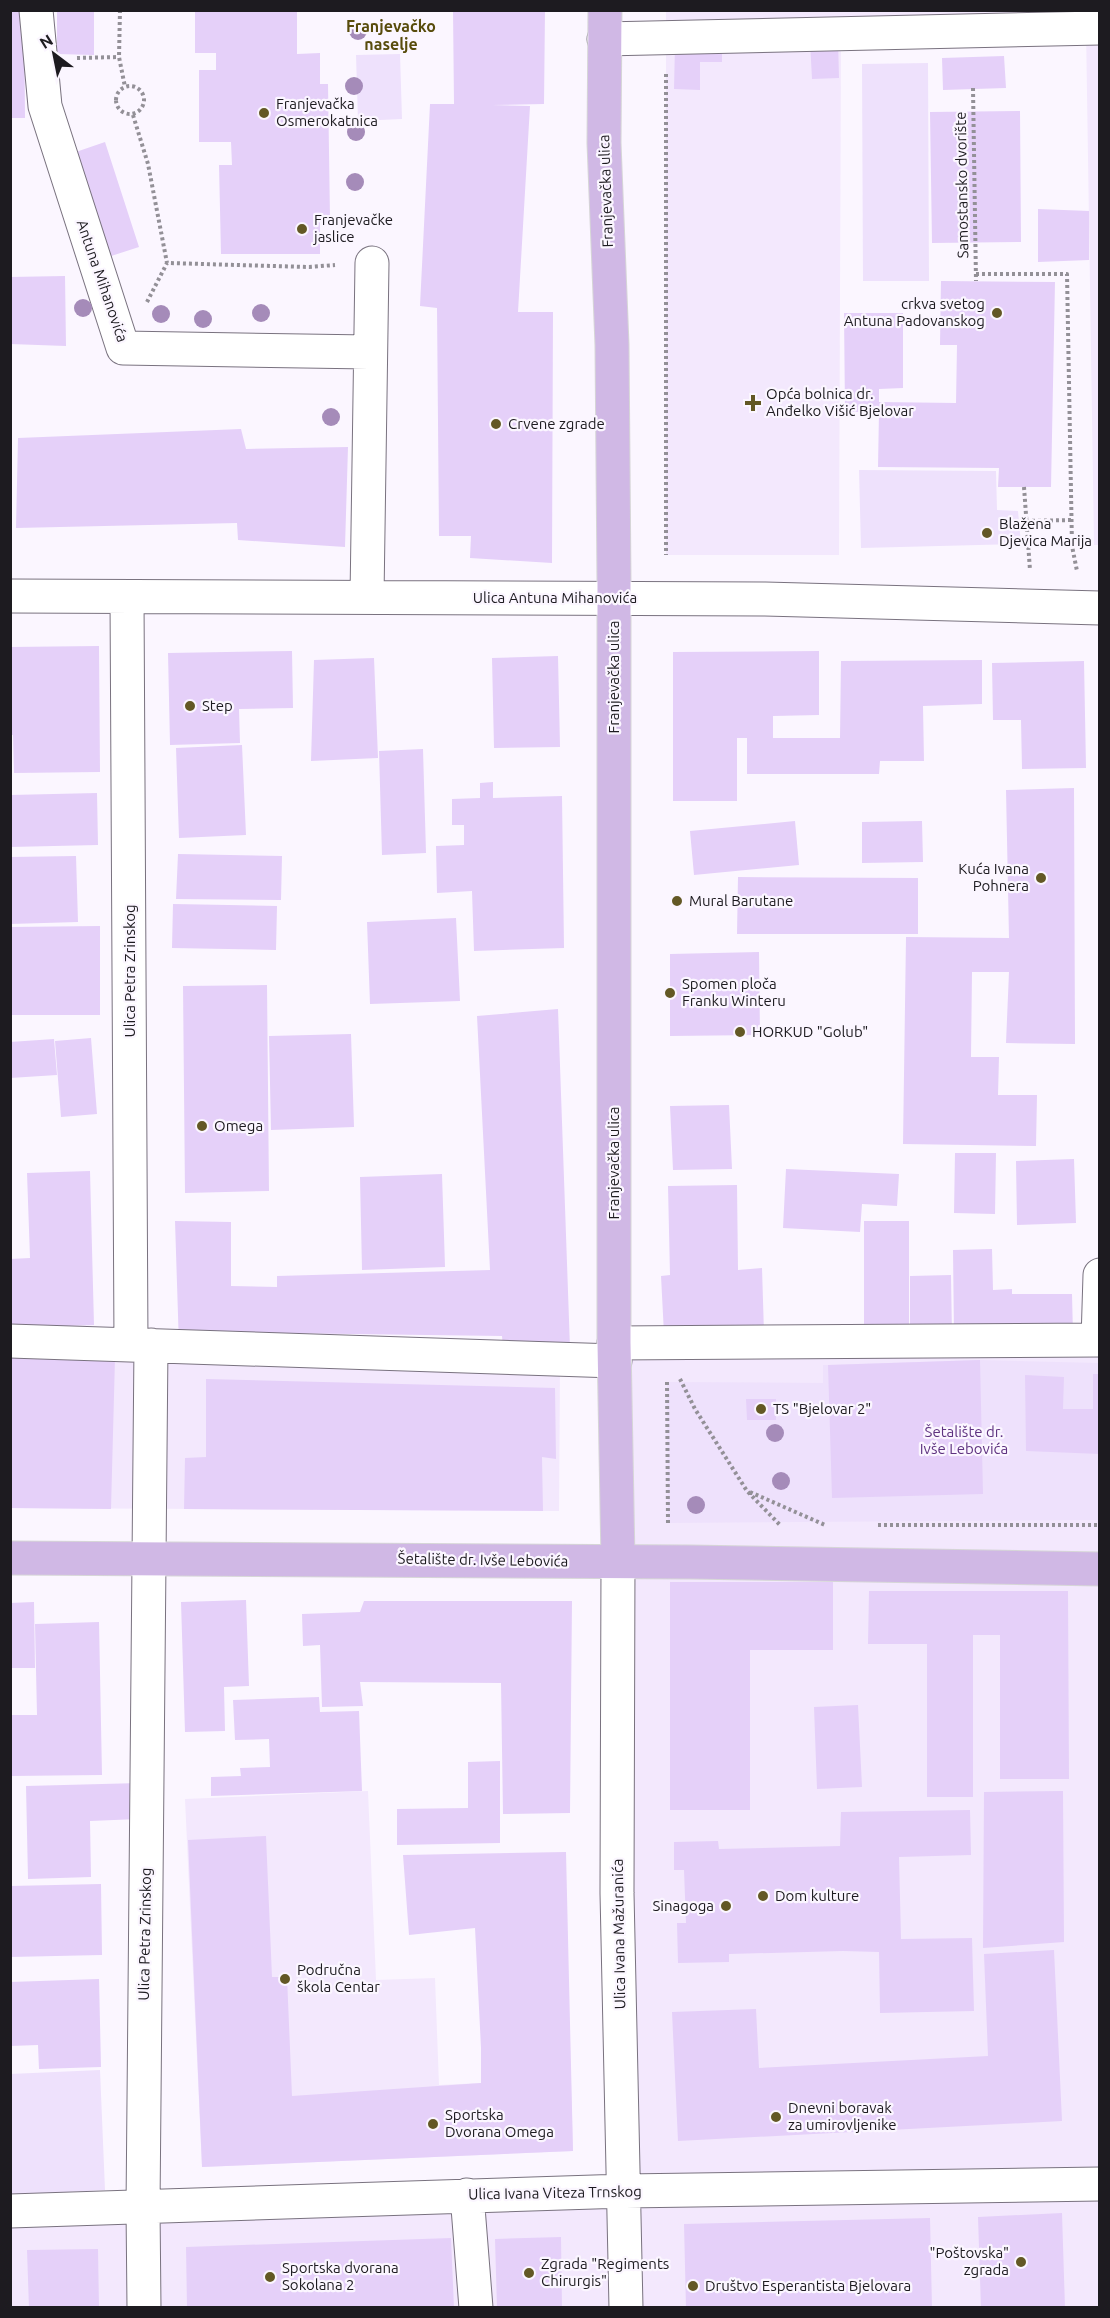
<svg xmlns="http://www.w3.org/2000/svg" width="1110" height="2318" viewBox="0 0 1110 2318" font-family="Ubuntu,sans-serif">
	<style>
		.built { fill: #f3e8fd }
		.green { fill: #eee1fc }
		.building { fill: #e5d0f9 }
		.lines { fill: none; stroke-linecap: round; stroke-linejoin: round }
		.minor-casing { stroke: #79727f; stroke-width: 35 }
		.major-casing { stroke: #d6d6d7; stroke-width: 35 }
		.path { stroke: #939097; stroke-width: 4; stroke-dasharray: 3 3; stroke-linecap: butt }
		.minor { stroke: #fff; stroke-width: 33 }
		.major { stroke: #d0b8e5; stroke-width: 33 }
		.tree { fill: #a58bb9 }
		.poi-dot { fill: #635825; stroke: #fbf6ff; stroke-width: 2 }
		.labels { text-anchor: middle; stroke-width: 4.5; stroke-linejoin: round; paint-order: stroke }
		.poi-label { font-size: 15px; fill: #1d1b20; stroke: #fbf6ff; text-anchor: start }
		.street-label { font-size: 15px; fill: #1d1b20; stroke: #fbf6ff }
		.park-label { font-size: 15px; fill: #5f3380; stroke: #fbf6ff }
		.neighbourhood-label { font-size: 16px; font-weight: bold; fill: #584c0c; stroke: #fbf6ff }
	</style>
	<rect width="100%" height="100%" fill="#fbf6ff"/>
	<!-- built -->
	<path class="built" d="M666,11H1099V545H1094L1086,28L841,34L839,555H666Z
		M1099,1340V2307H11L10,2211L625,2191L614,1343Z
		M11,1357L560,1368L559,1511L11,1508Z
		M368,1791L376,1980L435,1978L439,2085L481,2083V2048L570,2045L573,2151L202,2167L185,1799Z"/>
	<!-- green -->
	<path class="green" d="M400,54L402,119L358,121L356,55Z
		M928,63L929,281H863L862,64Z
		M859,470L996,471L997,510L1018,511L1021,544L861,548Z
		M980,1360L1099,1363V1520L668,1523L667,1382L823,1383V1365H828Z
		M100,2070L105,2190L11,2195L10,2074Z"/>
	<!-- building -->
	<path class="building" d="M10,10H24L25,118H10Z
		M57,10H94V55L57,54Z
		M195,10H297V54L320,53V84H328L330,219L320,220V254H221L219,165H232L231,142H199V70H216V53H195Z
		M453,10H545L544,104L492,105L530,106L518,312H553L552,563L470,558L471,536H439L437,308L420,306L430,104H454Z
		M838,39L839,78L812,79L810,41Z
		M675,45L722,48V62H700V90L674,89Z
		M1004,56L1006,88L943,90L942,58Z
		M1020,111L1021,242L932,243L930,112Z
		M105,142L139,247L105,258L70,154Z
		M1038,209L1089,211V260L1038,262Z
		M65,276L66,346L10,344V277Z
		M941,281L1055,282L1051,487H998L999,468L878,467L879,412H845L844,313H903V388L879,389V402L956,403L957,345H940Z
		M241,429L246,449L348,447L345,547L238,540L237,523L16,528L18,438Z
		M99,646L100,772L14,773L13,735H10V647Z
		M292,651L293,708L239,709L240,743L170,745L168,653Z
		M819,651V715L773,716V738H840L841,661L982,660V704L923,706L924,761H880L879,774H747V738H737V801H673V652Z
		M558,656L560,747L494,748L492,658Z
		M374,658L378,758L311,761L314,660Z
		M1084,661L1086,768L1022,769L1021,720H993L992,663Z
		M242,745L246,835L179,838L176,748Z
		M423,749L426,853L382,855L379,751Z
		M493,782V798L562,796L564,948L474,951L472,891L437,893L436,846L464,845V825H452V799L480,798V783Z
		M1074,788L1075,1044L1006,1043L1009,972H972L971,1057H999L998,1095H1037L1036,1146L903,1144L906,937L1009,938L1006,790Z
		M97,793L98,845L10,847V795Z
		M795,821L799,865L694,875L690,831Z
		M922,821L923,862L862,863V822Z
		M178,854L282,856L281,900L176,899Z
		M76,856L78,922L10,924V857Z
		M738,877L918,878V934H737Z
		M173,904L277,906L276,950L172,948Z
		M456,918L460,1001L370,1004L367,922Z
		M100,926V1015H10V927Z
		M759,952L760,1035L670,1036V954Z
		M267,985L269,1191L185,1193L183,986Z
		M558,1009L570,1348L503,1349L502,1336L277,1333V1350L179,1346L175,1221L231,1222V1286L277,1287V1276L490,1270L477,1016Z
		M351,1034L354,1127L271,1130L269,1036Z
		M91,1038L97,1114L61,1117L55,1041Z
		M54,1039L57,1075L10,1078V1042Z
		M729,1105L732,1169L673,1170L670,1106Z
		M955,1153H996L995,1214L954,1213Z
		M1074,1159L1076,1223L1017,1225L1016,1161Z
		M786,1169L899,1174L897,1206L862,1204L860,1232L783,1228Z
		M90,1171L94,1325L10,1328V1259L30,1258L27,1173Z
		M442,1174L445,1267L362,1270L360,1177Z
		M737,1185L738,1270L762,1268L764,1333L664,1334L661,1276L670,1275L668,1186Z
		M864,1221H909V1333H864Z
		M992,1249L993,1290L1012,1289V1294H1072L1073,1335L954,1336L953,1250Z
		M951,1275L952,1336H910V1276Z
		M10,1356L115,1358L111,1509L10,1508Z
		M980,1360L983,1494L832,1498L828,1365Z
		M1093,1374H1100V1454L1026,1451L1025,1375L1064,1377L1063,1409H1093Z
		M206,1379L555,1388L556,1459L542,1457L543,1511L184,1509L185,1458L206,1457Z
		M746,1399H776V1420H747Z
		M670,1582H833V1650H750V1810H670Z
		M869,1591H1068L1069,1779H1000V1635H973V1797H927V1644H868Z
		M246,1600L249,1686L224,1687L225,1731L185,1732L181,1602Z
		M364,1601H572L570,1813L503,1814L501,1683L360,1682L363,1706L322,1707L320,1645L303,1646L302,1614L360,1612Z
		M34,1602L35,1668H10V1603Z
		M99,1622L102,1775L11,1776L10,1715H37L35,1624Z
		M319,1697L320,1712L359,1711L362,1791L211,1796V1777L241,1776L240,1768L270,1767L269,1739L235,1740L233,1700Z
		M858,1705L862,1787L817,1789L814,1707Z
		M500,1761V1843L397,1845V1809L468,1808V1762Z
		M140,1783L138,1819L90,1821L91,1877L28,1879L26,1786Z
		M1063,1791L1064,1942L983,1948L984,1792Z
		M970,1810L971,1855L899,1857L901,1939L972,1938L974,2011L880,2013L879,1952L843,1951L729,1954V1962L678,1963L677,1923H686L684,1870H674V1842L718,1841L719,1849L840,1846L841,1812Z
		M266,1836L272,1977H287L292,2096L481,2083V2048L475,1928L409,1935L403,1855L566,1852L573,2151L202,2167L188,1840Z
		M101,1884L102,1955L10,1957V1886Z
		M1054,1950L1062,2121L678,2141L672,2012L756,2009L759,2068L988,2056L984,1954Z
		M99,1979L101,2067L39,2069L38,2045L10,2046V1982Z
		M1062,2213L1065,2308H981L978,2217Z
		M930,2218L932,2308H686L684,2224Z
		M561,2237L562,2308H497L495,2239Z
		M451,2238L454,2308H187L186,2247Z
		M98,2249L99,2308H29L27,2250Z"/>
	<g class="lines">
		<defs>
			<path id="minor" d="M36,10L45,106L123,348L369,352
				M604,39L1100,28
				M10,596L765,599L1100,608
				M127,597L131,1344
				M367,597L372,263
				M1098,1340L1100,1275
				M10,1341L615,1361
				M614,1343L1100,1340
				M618,1561L617,1893L626,2308
				M467,2195L476,2308
				M10,2211L625,2191L1100,2184
				M144,2308L143,2207L151,1345"/>
			<path id="major" d="M605,10L604,143L612,345L614,582V1343L618,1561
				M10,1558L690,1562L1100,1569"/>
		</defs>
		<!-- minor casing -->
		<use href="#minor" class="minor-casing"/>
		<!-- major casing -->
		<use href="#major" class="major-casing"/>
		<!-- path -->
		<path class="path" d="M120,10L119,57L125,87
			M77,58L119,57
			M666,74V555
			M116 100a14 14 0 1 1 28 0a14 14 0 1 1-28 0Z
			M973,88L976,281
			M133,115L148,164L167,263L309,267L335,265
			M976,274H1067L1072,546L1077,571
			M147,302L167,263
			M1024,487L1030,570
			M1026,521L1072,520
			M680,1379L695,1409L747,1491L780,1525
			M667,1382L668,1523H670
			M750,1492L825,1525
			M878,1525H1100"/>
		<!-- minor -->
		<use href="#minor" class="minor"/>
		<!-- major -->
		<use href="#major" class="major"/>
	</g>
	<!-- trees -->
	<g class="tree">
		<circle cx="358" cy="31" r="9"/>
		<circle cx="354" cy="86" r="9"/>
		<circle cx="356" cy="132" r="9"/>
		<circle cx="355" cy="182" r="9"/>
		<circle cx="83" cy="308" r="9"/>
		<circle cx="261" cy="313" r="9"/>
		<circle cx="161" cy="314" r="9"/>
		<circle cx="203" cy="319" r="9"/>
		<circle cx="331" cy="417" r="9"/>
		<circle cx="775" cy="1433" r="9"/>
		<circle cx="781" cy="1481" r="9"/>
		<circle cx="696" cy="1505" r="9"/>
	</g>
	<!-- markers -->
	<g class="poi-dot">
		<circle cx="264" cy="113" r="6"/>
		<circle cx="302" cy="229" r="6"/>
		<circle cx="997" cy="313" r="6"/>
		<path d="M750 394h6v6h6v6h-6v6h-6v-6h-6v-6h6z"/>
		<circle cx="496" cy="424" r="6"/>
		<circle cx="987" cy="533" r="6"/>
		<circle cx="190" cy="706" r="6"/>
		<circle cx="1041" cy="878" r="6"/>
		<circle cx="677" cy="901" r="6"/>
		<circle cx="670" cy="993" r="6"/>
		<circle cx="740" cy="1032" r="6"/>
		<circle cx="202" cy="1126" r="6"/>
		<circle cx="761" cy="1409" r="6"/>
		<circle cx="763" cy="1896" r="6"/>
		<circle cx="726" cy="1906" r="6"/>
		<circle cx="285" cy="1979" r="6"/>
		<circle cx="776" cy="2117" r="6"/>
		<circle cx="433" cy="2124" r="6"/>
		<circle cx="1021" cy="2262" r="6"/>
		<circle cx="529" cy="2273" r="6"/>
		<circle cx="270" cy="2277" r="6"/>
		<circle cx="693" cy="2286" r="6"/>
	</g>
	<g class="labels">
		<!-- poi labels -->
		<g class="poi-label">
			<text x="276" y="109">Franjevačka<tspan x="276" dy="17">Osmerokatnica</tspan></text>
			<text x="314" y="225">Franjevačke<tspan x="314" dy="17">jaslice</tspan></text>
			<text x="985" y="309" text-anchor="end">crkva svetog<tspan x="985" dy="17">Antuna Padovanskog</tspan></text>
			<text x="766" y="399">Opća bolnica dr.<tspan x="766" dy="17">Anđelko Višić Bjelovar</tspan></text>
			<text x="508" y="429">Crvene zgrade</text>
			<text x="999" y="529">Blažena<tspan x="999" dy="17">Djevica Marija</tspan></text>
			<text x="202" y="711">Step</text>
			<text x="1029" y="874" text-anchor="end">Kuća Ivana<tspan x="1029" dy="17">Pohnera</tspan></text>
			<text x="689" y="906">Mural Barutane</text>
			<text x="682" y="989">Spomen ploča<tspan x="682" dy="17">Franku Winteru</tspan></text>
			<text x="752" y="1037">HORKUD "Golub"</text>
			<text x="214" y="1131">Omega</text>
			<text x="773" y="1414">TS "Bjelovar 2"</text>
			<text x="775" y="1901">Dom kulture</text>
			<text x="714" y="1911" text-anchor="end">Sinagoga</text>
			<text x="297" y="1975">Područna<tspan x="297" dy="17">škola Centar</tspan></text>
			<text x="788" y="2113">Dnevni boravak<tspan x="788" dy="17">za umirovljenike</tspan></text>
			<text x="445" y="2120">Sportska<tspan x="445" dy="17">Dvorana Omega</tspan></text>
			<text x="1009" y="2258" text-anchor="end">"Poštovska"<tspan x="1009" dy="17">zgrada</tspan></text>
			<text x="541" y="2269">Zgrada "Regiments<tspan x="541" dy="17">Chirurgis"</tspan></text>
			<text x="282" y="2273">Sportska dvorana<tspan x="282" dy="17">Sokolana 2</tspan></text>
			<text x="705" y="2291">Društvo Esperantista Bjelovara</text>
		</g>
		<!-- street labels -->
		<g class="street-label">
			<text transform="translate(962 185) rotate(-91)" y="5">Samostansko dvorište</text>
			<text transform="translate(606 191) rotate(-92)" y="5">Franjevačka ulica</text>
			<text transform="translate(102 281) rotate(71)" y="5">Antuna Mihanovića</text>
			<text x="555" y="603">Ulica Antuna Mihanovića</text>
			<text transform="translate(614 677) rotate(-90)" y="5">Franjevačka ulica</text>
			<text transform="translate(130 971) rotate(-90)" y="5">Ulica Petra Zrinskog</text>
			<text transform="translate(614 1163) rotate(-90)" y="5">Franjevačka ulica</text>
			<text transform="translate(483 1560) rotate(1)" y="5">Šetalište dr. Ivše Lebovića</text>
			<text transform="translate(145 1934) rotate(-89)" y="5">Ulica Petra Zrinskog</text>
			<text transform="translate(619 1934) rotate(-91)" y="5">Ulica Ivana Mažuranića</text>
			<text transform="translate(555 2193) rotate(-1)" y="5">Ulica Ivana Viteza Trnskog</text>
		</g>
		<!-- park labels -->
		<g class="park-label">
			<text x="964" y="1437">Šetalište dr.<tspan x="964" dy="17">Ivše Lebovića</tspan></text>
		</g>
		<!-- neighbourhood labels -->
		<g class="neighbourhood-label">
			<text x="391" y="32">Franjevačko<tspan x="391" dy="18">naselje</tspan></text>
		</g>
	</g>
	<!-- border -->
	<rect width="1110" height="2318" fill="none" stroke="#1d1b20" stroke-width="24"/>
	<!-- north arrow -->
	<g transform="translate(54 54) rotate(328)" stroke="#fbf6ff" stroke-width="4.5" paint-order="stroke">
	<path d="M0-4.5L10 22L0 15L-10 22Z" fill="#1d1b20"/>
	<text y="-9" font-size="16" font-weight="bold" text-anchor="middle" fill="#1d1b20">N</text>
	</g>
</svg>
